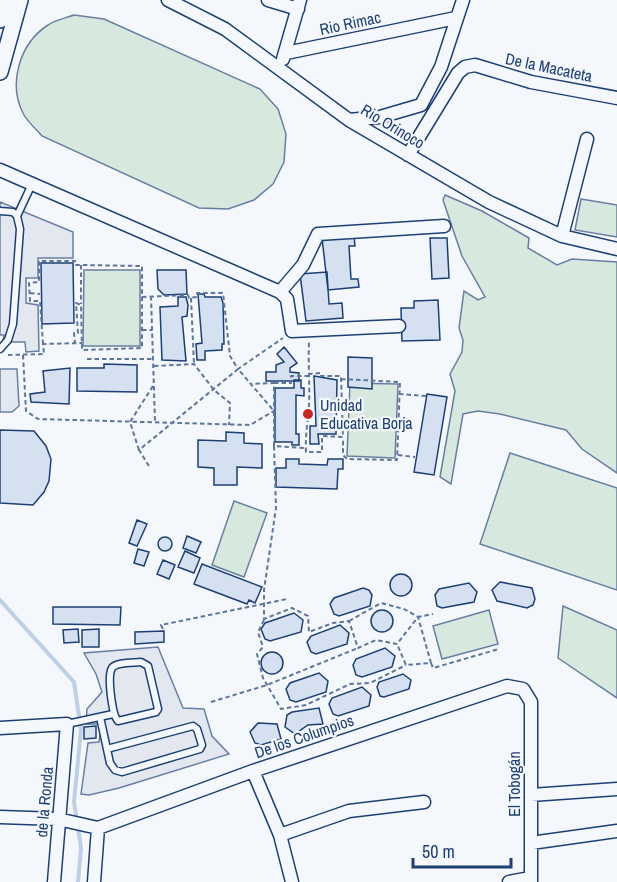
<svg xmlns="http://www.w3.org/2000/svg" width="617" height="882" viewBox="0 0 617 882" font-family="'Archivo Narrow',sans-serif">
	<style>
		.green { fill: #d7e8df; stroke: #687fa3; stroke-width: 1.5 }
		.parking { fill: #e3e8f0; stroke: #687fa3; stroke-width: 1.5 }
		.lines { fill: none; stroke-linecap: round; stroke-linejoin: round }
		.stream { stroke: #bed0e5; stroke-width: 4 }
		.building { fill: #d5e0f0; stroke: #1d3f73; stroke-width: 1.5 }
		.service-casing { stroke: #1d3f73; stroke-width: 9 }
		.minor-casing { stroke: #1d3f73; stroke-width: 15 }
		.tertiary-casing { stroke: #1d3f73; stroke-width: 18 }
		.path { stroke: #5e769c; stroke-width: 2; stroke-dasharray: 4.5 3; stroke-linecap: butt }
		.service { stroke: #f4f7fb; stroke-width: 6 }
		.minor { stroke: #f4f7fb; stroke-width: 12 }
		.tertiary { stroke: #f4f7fb; stroke-width: 15 }
		.poi-dot { fill: #c62828; stroke: #f4f7fb; stroke-width: 2 }
		.labels { text-anchor: middle; stroke-width: 4.5; stroke-linejoin: round; paint-order: stroke }
		.street-label { font-size: 16px; fill: #1d3f73; stroke: #f4f7fb }
		.poi-label { font-size: 16px; fill: #1d3f73; stroke: #f4f7fb; text-anchor: start }
	</style>
	<rect width="100%" height="100%" fill="#f4f7fb"/>
	<!-- green -->
	<path class="green" d="M74,15L104,19L260,89L278,109L286,134L284,162L273,184L254,200L228,209L199,208L42,136C36,129 28,122 24,115C7,84 20,43 48,25C55,20 66,18 74,15Z
		M445,195L482,211L529,238L528,248L557,265L572,259L617,262V473L582,449L566,430L500,414L478,411L463,414L451,484L440,477L455,391L450,374L462,352L463,340L459,328L464,291L478,300L485,297L462,256L443,200Z
		M581,199L617,205V237L575,230Z
		M84,270H140V346H83Z
		M350,383L398,384L395,458L347,456Z
		M510,453L617,488V590L480,544Z
		M234,501L267,513L244,577L212,565Z
		M563,606L617,630V698L558,658Z
		M489,610L498,644L442,659L433,626Z"/>
	<!-- parking -->
	<path class="parking" d="M0,202L73,232V258H38V278H26V303L38,305L39,351L26,352L25,342H3L4,335H0Z
		M0,369H17L19,406L12,412H0Z
		M158,647L183,708L204,709L212,736L229,754L119,788L89,795L81,794L88,743L99,742L101,727L97,724H86L87,709L102,692L96,674L84,653Z"/>
	<g class="lines">
		<!-- stream -->
		<path class="stream" d="M0,600L74,682L81,730L74,802L81,848L78,882"/>
	</g>
	<!-- building -->
	<path class="building" d="M354,236L355,246H349L351,279H358L359,287L328,290L322,238Z
		M430,238H447L449,278L432,279Z
		M41,263H73L74,323L42,324Z
		M157,270H186L187,294L164,295L158,289Z
		M327,272L329,304L342,303L343,318L306,321L300,274Z
		M198,294H204L205,297H221L223,303L224,344H222V350L205,351V360H197L196,344L202,343Z
		M178,297H186L188,305L187,316L182,317L186,361L162,360L160,307L178,306Z
		M438,300L440,340L402,341L401,308H414V301Z
		M284,347L297,363L290,368V372L299,373V381H266V372H276V365L284,362L277,354Z
		M348,357L372,358V389L348,387Z
		M104,364L137,365V392L77,391V368H104Z
		M70,368L69,404L31,402L30,394L45,392L43,371Z
		M314,376L337,380L336,434H318L319,444H310V426H316Z
		M294,380H301V388H304V396L296,395V434H299V445H292V442H275V388H294Z
		M427,394L447,397L434,475L414,472Z
		M0,430L34,431L46,446L51,459L49,481L44,492L33,505L0,503Z
		M226,432L244,433V443L262,444V468L237,467V485H214V468L198,467V440L226,441Z
		M286,459H299V464L327,465L328,459H343V469H338L337,489L276,487V468H286Z
		M137,520L147,524L137,546L129,543Z
		M187,536L201,542L196,553L183,548Z
		M158 544a7 7 0 1 1 14 0a7 7 0 1 1-14 0Z
		M138,549L149,552L144,566L134,563Z
		M185,551L200,558L194,573L178,567Z
		M163,560L175,565L169,579L157,574Z
		M202,564L262,587L255,603L249,600L247,604L194,584Z
		M390 585a11 11 0 1 1 22 0a11 11 0 1 1-22 0Z
		M500,582L532,588L535,599L533,605L527,608L497,601L492,590Z
		M469,583L477,592L474,602L442,608L437,606L435,595L439,589Z
		M363,588L369,590L372,595L370,606L339,616L334,614L330,604L334,598Z
		M53,607H121L120,625L53,624Z
		M371 621a11 11 0 1 1 22 0a11 11 0 1 1-22 0Z
		M294,613L303,620L301,632L270,641L265,639L261,629L265,623Z
		M340,625L349,633L347,644L316,654L311,652L307,642L311,636Z
		M78,629L79,642L64,643L63,630Z
		M99,629V647H82V630Z
		M164,631V642L135,644V632Z
		M385,648L395,656L392,667L362,677L356,675L353,665L356,659Z
		M261 663a11 11 0 1 1 22 0a11 11 0 1 1-22 0Z
		M319,673L328,681L326,692L296,702L290,700L286,689L290,683Z
		M403,674L411,680L409,689L384,697L380,696L377,687L379,682Z
		M362,687L371,695L369,706L338,716L333,714L329,704L332,698Z
		M319,708L323,724L308,725L295,734L285,727L287,715L292,712Z
		M258,723L277,724L281,739L261,745L255,743L250,732Z
		M96,726V738L84,739V727Z"/>
	<g class="lines">
		<defs>
			<path id="service" d="M0,211L13,212L17,216L20,229L13,324L8,340L0,349
				M17,216L32,184
				M141,662L148,666L158,709L156,712L118,721C112,715 107,676 112,668C116,662 133,663 141,662Z
				M100,717L110,763L115,770L122,772L200,749L202,745L197,729L193,726L107,749
				M67,724L113,714"/>
			<path id="minor" d="M168,0L225,29L349,120L489,202L562,236L617,249
				M268,0L298,9
				M286,53L456,18
				M283,59L300,0
				M349,120L380,117L421,105L441,67L463,0
				M408,155L458,73L465,67L475,65L531,82L617,98
				M0,170L280,292L287,299L292,331L399,326
				M562,236L587,139
				M280,292L303,265L318,234L444,226
				M0,728L67,724L54,882
				M253,771L280,835L292,882
				M531,795L617,789
				M0,817L58,819L98,828
				M98,828L253,771L507,686L523,689L531,702V882
				M280,835L349,811L424,802
				M531,843L617,831
				M94,882L98,828
				M509,882L530,878"/>
			<path id="tertiary" d="M0,20L6,0
				M0,72L20,0"/>
		</defs>
		<!-- service casing -->
		<use href="#service" class="service-casing"/>
		<!-- minor casing -->
		<use href="#minor" class="minor-casing"/>
		<!-- tertiary casing -->
		<use href="#tertiary" class="tertiary-casing"/>
		<!-- path -->
		<path class="path" d="M81,265V304
			M30,293L40,294
			M151,296L155,422
			M142,297L188,295L189,298L197,297V293H223L230,356L238,369L283,338
			M191,298L194,364
			M142,330H152
			M43,344L40,301H30L29,283L39,282V261H75V265H81L142,266V348L82,350L81,305L76,303L78,333H74L75,343
			M8,355L44,354L43,344L82,343
			M23,355L26,411L38,419L250,425L274,411V383L250,384
			M87,359H154
			M154,366L194,364L214,390L230,403L229,425
			M308,374L321,373V376H341L343,437L322,436V452H306C305,436 308,421 309,405C310,384 308,363 309,342
			M341,379L400,382L397,460L347,459L343,455V438
			M274,383H291V376H308
			M399,394L426,396
			M274,446L276,508L264,590V619L292,608L308,616L309,632L333,623L349,621L358,648L376,640L397,644L418,617L433,614
			M139,450L130,422L153,386
			M398,455L415,457
			M149,466L139,450L238,369L274,411V446L304,448
			M264,620L258,632L263,647L257,654L263,678L281,709L306,705L350,684L370,683L406,665
			M349,621L381,603L404,609L418,617L431,663L406,665L397,644
			M163,629L161,625L287,599
			M431,663L433,668L499,649
			M211,702L267,685L358,648"/>
		<!-- service -->
		<use href="#service" class="service"/>
		<!-- minor -->
		<use href="#minor" class="minor"/>
		<!-- tertiary -->
		<use href="#tertiary" class="tertiary"/>
	</g>
	<!-- markers -->
	<circle class="poi-dot" cx="308" cy="414" r="6"/>
	<g class="labels">
		<!-- street labels -->
		<g class="street-label">
			<text transform="translate(350 23) rotate(-12)" y="6">Rio Rimac</text>
			<text transform="translate(549 67) rotate(12)" y="6">De la Macateta</text>
			<text transform="translate(393 126) rotate(31)" y="6">Rio Orinoco</text>
			<text transform="translate(304 736) rotate(-19)" y="6">De los Columpios</text>
			<text transform="translate(514 784) rotate(-90)" y="6">El Tobogán</text>
			<text transform="translate(44 802) rotate(-85)" y="6">de la Ronda</text>
		</g>
		<!-- poi labels -->
		<g class="poi-label">
			<text x="320" y="411">Unidad<tspan x="320" dy="18">Educativa Borja</tspan></text>
		</g>
	</g>
	<!-- scale -->
	<path d="M413 858v9h98v-9" fill="none" stroke="#1d3f73" stroke-width="3"/>
	<text x="422" y="858" font-size="18" fill="#1d3f73" stroke="#f4f7fb" stroke-width="4.5" paint-order="stroke">50 m</text>
</svg>
